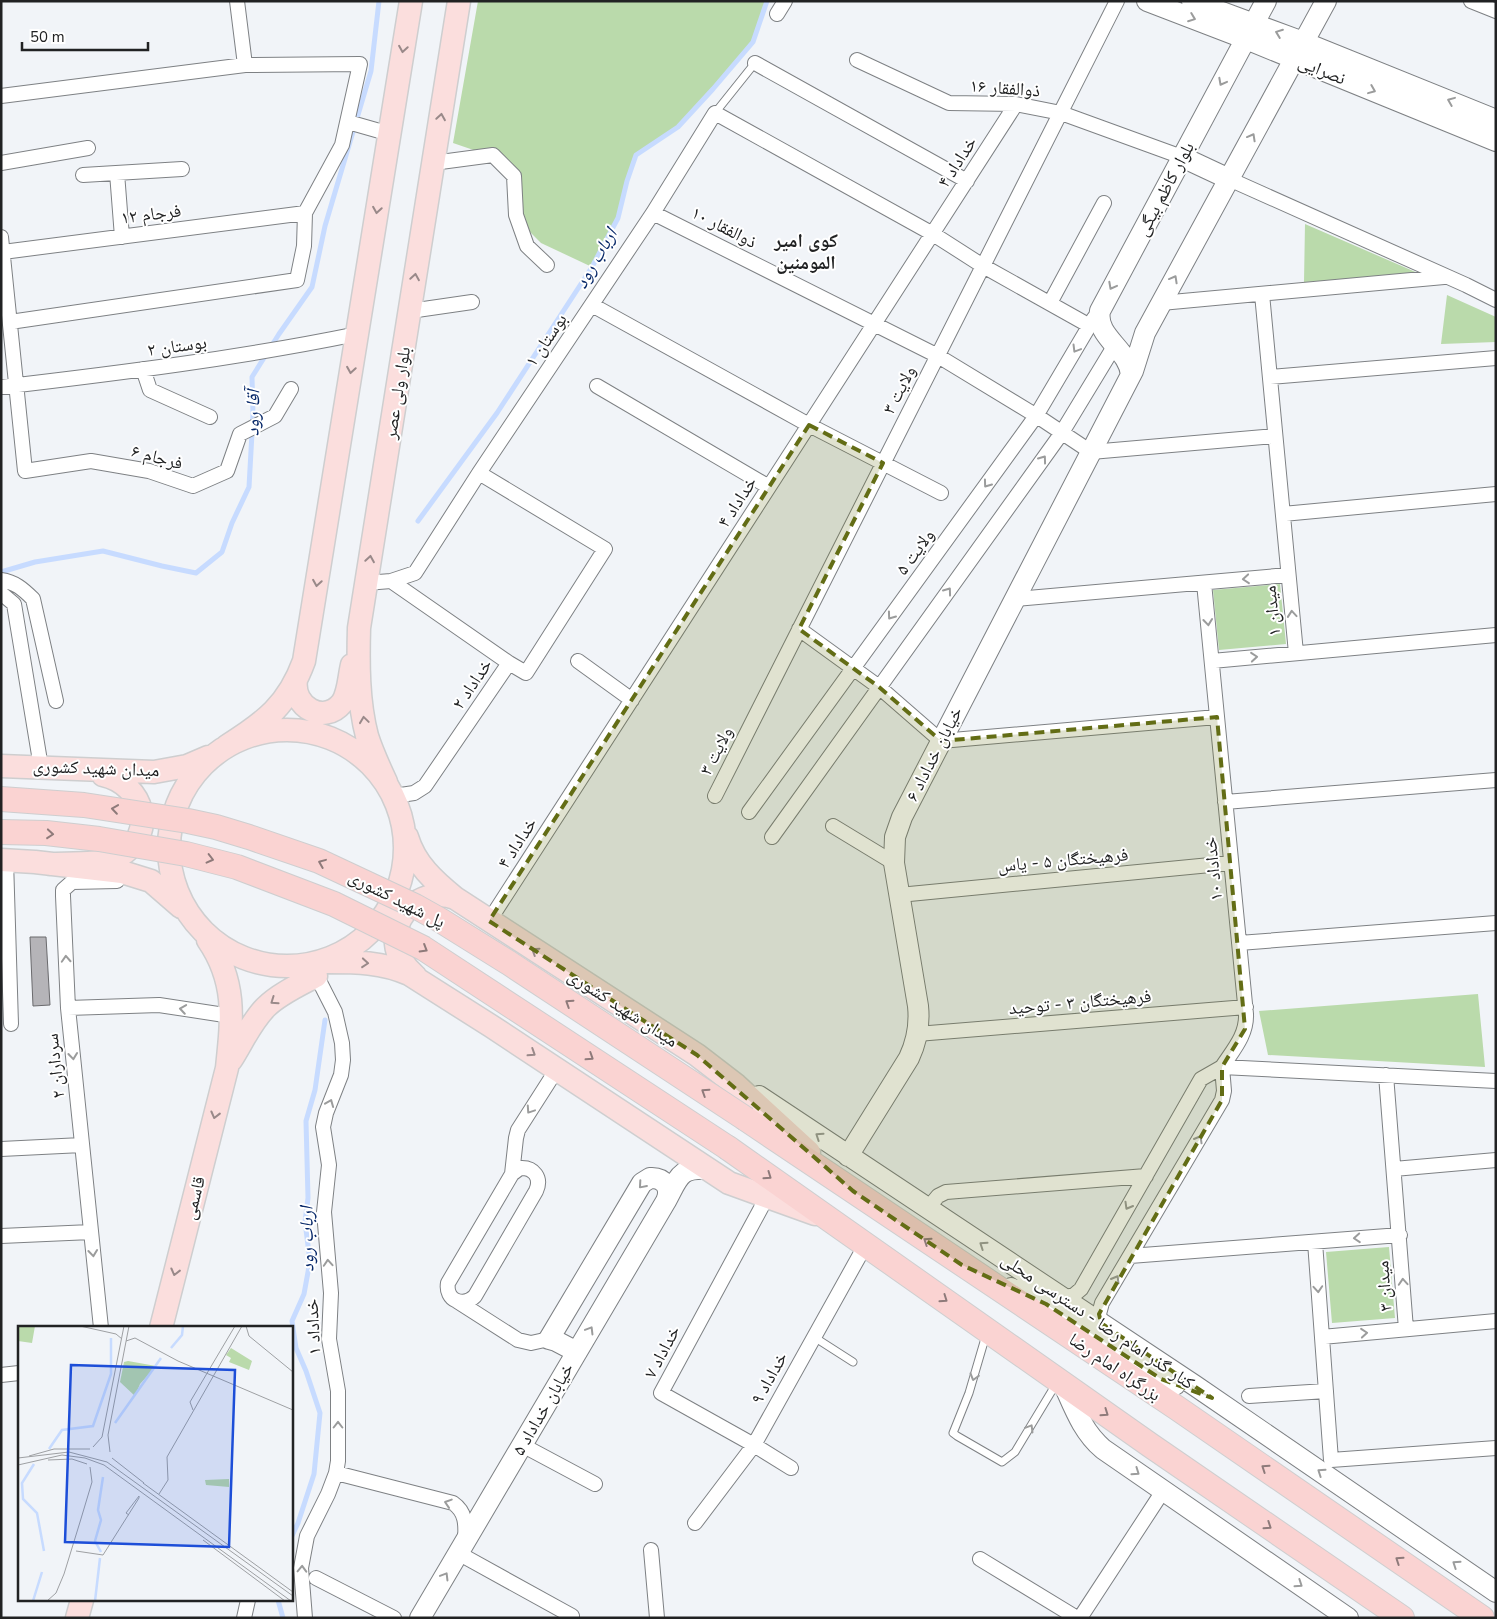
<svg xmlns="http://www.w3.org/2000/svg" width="1497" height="1619" viewBox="0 0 1497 1619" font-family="'Nunito Sans','Noto Naskh Arabic',sans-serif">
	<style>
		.green { fill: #badaab }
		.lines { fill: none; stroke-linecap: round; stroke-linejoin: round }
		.stream { stroke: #c7dbff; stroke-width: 5 }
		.building { fill: #b5b4b8; stroke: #6a6a6d }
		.service-casing { stroke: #7e8184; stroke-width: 9 }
		.minor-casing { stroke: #7e8184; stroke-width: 16 }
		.secondary-casing { stroke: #7e8184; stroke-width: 22 }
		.primary-casing { stroke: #cececf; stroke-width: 25 }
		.trunk-casing { stroke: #cececf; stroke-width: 26 }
		.service { stroke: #fff; stroke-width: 7 }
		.minor { stroke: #fff; stroke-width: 14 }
		.secondary { stroke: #fff; stroke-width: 20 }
		.primary { stroke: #fbdedd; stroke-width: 22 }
		.trunk { stroke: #fad3d2; stroke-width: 24 }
		.trunk-bridge-casing { stroke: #cececf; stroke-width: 26; stroke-linecap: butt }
		.trunk-bridge { stroke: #fad3d2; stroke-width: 24 }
		.oneway { stroke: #9b9c9c }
		.oneway2 { stroke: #998989 }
		.oneway3 { stroke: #8e7a7a }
		.marked { fill: #636d15; fill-opacity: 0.2; stroke: #636d15; stroke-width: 4; stroke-dasharray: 10 6; stroke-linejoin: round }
		.labels { text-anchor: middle; stroke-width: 4; stroke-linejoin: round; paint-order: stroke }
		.street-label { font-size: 18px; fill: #212223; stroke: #fff }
		.neighbourhood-label { font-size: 19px; font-weight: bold; fill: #212223; stroke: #fff }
		.water-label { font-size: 19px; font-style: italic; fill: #072869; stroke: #fff }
		.inset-river { fill: none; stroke: #c7dbff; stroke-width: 2.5 }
		.inset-road { fill: none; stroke: #9ea0a3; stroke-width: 1 }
		.view { fill: #1d4ed8; fill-opacity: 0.15; stroke: #1d4ed8; stroke-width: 2.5 }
		.inset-edge { fill: none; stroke: #212223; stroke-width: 2.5 }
	</style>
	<rect width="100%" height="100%" fill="#f1f4f8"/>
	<!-- green -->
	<path class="green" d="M478,1H767L753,42L719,82L678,127L636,155L627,181L617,219L592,267L541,243L518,220L514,176L494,157L453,143Z
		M1305,224L1427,277L1304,282Z
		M1447,295L1496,317V342L1441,344Z
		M1280,584L1286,644L1219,650L1213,590Z
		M1478,994L1485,1067L1268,1055L1259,1011Z
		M1389,1247L1395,1318L1332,1323L1326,1252Z"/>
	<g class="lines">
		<!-- stream -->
		<path class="stream" d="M418,521L497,413L592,267L618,218L627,181L636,155L678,127L713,89L753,42L767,1
			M1,572L35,562L103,551L162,566L196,573L222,552L232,523L249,487L253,415L252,377L279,334L312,287L325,226L371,71L379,1
			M291,1538L298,1523L314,1474L320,1413L306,1371L296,1348L292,1321L304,1294L310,1261L305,1222L308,1198L306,1121L315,1090L325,1020
			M278,1600L283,1618"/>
	</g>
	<!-- building -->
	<path class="building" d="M30,937H46L50,1005L33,1006Z"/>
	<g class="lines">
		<defs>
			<path id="service" d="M715,113L755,63
				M986,1335L969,1393L953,1433L957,1436L1002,1462L1015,1452L1056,1384
				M814,1337L853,1362"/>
			<path id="minor" d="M237,1L245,65
				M1471,1L1496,11
				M777,14L785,1
				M857,60L949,103L1016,104L1061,113L1182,157
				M755,63L967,181
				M1,96L245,65L360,64L342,145L305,213L304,246L297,280L10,322
				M348,122L390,134
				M1,163L88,148
				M433,163L493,155L514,176L516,215L527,246L547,265
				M117,173L122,237
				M83,175L182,169
				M1229,179L1466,285L1496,300
				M653,213L938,356L1040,418L1091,452L1275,436
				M1,237L25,471L91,461L149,471L193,486L227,471L240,434L275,416L291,389
				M3,252L305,213
				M1262,294L1296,653
				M1050,303L1104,203
				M1161,303L1444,277
				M592,305L809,425L941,493
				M410,311L472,302
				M143,369L150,390L210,417
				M1270,377L1496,358
				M597,386L769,487
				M1,387C120,373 240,358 357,334
				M1283,514L1496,494
				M1,580C15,582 23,589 33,599L56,701
				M391,581L509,663
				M366,583L391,581L415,573L479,473L653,213L715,113L933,234L983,266L1090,326
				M1204,583L1246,1014C1247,1035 1233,1050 1222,1067
				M1,593L14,604L41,767
				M1015,599L1288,575
				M799,629L879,687L941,741L1217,717
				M578,661L632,700
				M1212,661L1496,635
				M394,796L414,793L425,786L509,663L526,673L605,549L479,473
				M715,796L1117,1
				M1225,802L1496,780
				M749,812L1036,416L1094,318
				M833,826L894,863
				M772,837L1061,434L1115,345
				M6,860L11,1024
				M899,895L1231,863
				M489,921L1016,104
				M1239,943L1496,923
				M68,1008L159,1005L231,1016
				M917,1034L1246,1007
				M1222,1067L1496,1081
				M1386,1075L1406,1329
				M1,1149L82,1145
				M520,1168C534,1167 542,1178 536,1191L475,1296C463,1308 445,1300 448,1283L512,1174Z
				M1394,1169L1496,1160
				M512,1174L516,1138L518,1130L557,1069
				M767,1197L661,1393L754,1445L791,1468
				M928,1208L938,1196L946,1192L1146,1176
				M1,1236L91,1232
				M1315,1242L1331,1460L1496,1448
				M1130,1256L1400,1235
				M1062,1298L1074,1295L1081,1289L1201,1079L1222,1067L1224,1091L1222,1100L1102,1303L1099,1314L1101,1323
				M457,1301L518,1340L531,1343L549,1339
				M101,1328L68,1008L63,896V890L72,882L117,881
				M1322,1337L1496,1321
				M1,1375L19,1373
				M1249,1396L1326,1391
				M522,1445L595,1484
				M336,1473L453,1503C466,1512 466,1525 465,1539
				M695,1523L754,1445L866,1244
				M651,1550L657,1618
				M458,1553L572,1616
				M980,1559L1077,1618
				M316,1578L394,1618
				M244,1618L248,1600
				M305,1618L301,1568L307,1536L328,1494L336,1473L338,1461V1391L329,1339L331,1293L324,1212L329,1165L323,1127L326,1113L341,1075L343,1060L342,1043L335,1012L310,963
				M1080,1618L1163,1491"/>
			<path id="secondary" d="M1147,1L1246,39L1496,141
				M1192,1L1303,42L1496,120
				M1182,157L1229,179
				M1131,375C1129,349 1095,337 1100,311L1266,1
				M759,1096L1194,1385L1496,1592
				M848,1156L909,1058C917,1041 920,1025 918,1006L894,863L895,837L902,817L1133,371L1145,333L1326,1
				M666,1201C679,1177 679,1167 709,1169
				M1011,1288L1046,1304L1154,1375L1175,1385
				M1063,1383C1074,1407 1082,1431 1103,1449L1348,1618
				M420,1618L666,1201C672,1188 664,1177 650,1178L642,1183L549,1339L556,1341L577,1352"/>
			<path id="primary" d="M296,680C292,707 324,725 342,703C349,693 349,677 352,665
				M169 848a118 118 0 1 1 236 0a118 118 0 1 1-236 0Z
				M227,746C265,722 288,705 304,661L411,1
				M1,766L154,772L187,766L208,757
				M386,782C379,767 372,752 367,736C358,702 358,663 359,628L459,1
				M407,837C415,864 434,881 455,898L697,1055L736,1085L809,1152
				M1,860L35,862L122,872L151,881L181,907
				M50,864C70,863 102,865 119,856C158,835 144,784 103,775
				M327,962C356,962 382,962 409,974L491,1026L729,1183L815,1214
				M415,976C405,967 397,957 396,944C392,911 426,887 455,898
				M231,1060C242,1043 251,1022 266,1007C279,994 299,985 316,976
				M161,1328L227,1068C232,1020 237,982 208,940
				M77,1618L82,1600"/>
			<path id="trunk" d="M746,1119L1177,1408L1482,1618
				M728,1148L1150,1445L1402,1618"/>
		</defs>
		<!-- service casing -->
		<use href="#service" class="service-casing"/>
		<!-- minor casing -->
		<use href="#minor" class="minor-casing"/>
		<!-- secondary casing -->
		<use href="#secondary" class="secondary-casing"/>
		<!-- primary casing -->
		<use href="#primary" class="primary-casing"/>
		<!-- trunk casing -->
		<use href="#trunk" class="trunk-casing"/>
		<!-- service -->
		<use href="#service" class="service"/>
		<!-- minor -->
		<use href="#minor" class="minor"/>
		<!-- secondary -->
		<use href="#secondary" class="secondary"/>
		<!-- primary -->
		<use href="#primary" class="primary"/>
		<!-- trunk -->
		<use href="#trunk" class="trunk"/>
		<defs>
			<path id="trunk-bridge" d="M1,799L84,805L188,821L216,827L249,837L319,861L415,906L440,920L509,963L746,1119
				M1,832L46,833L99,839L186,854L237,867L334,904L423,948L728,1148"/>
		</defs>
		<!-- trunk-bridge casing -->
		<use href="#trunk-bridge" class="trunk-bridge-casing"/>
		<!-- trunk-bridge -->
		<use href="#trunk-bridge" class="trunk-bridge"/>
	</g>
	<!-- one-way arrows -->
	<defs><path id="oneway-chevron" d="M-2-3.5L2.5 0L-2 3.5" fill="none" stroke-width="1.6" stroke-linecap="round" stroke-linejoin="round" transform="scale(1.25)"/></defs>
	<g class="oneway">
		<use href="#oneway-chevron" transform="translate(1192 18) rotate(21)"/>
		<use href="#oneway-chevron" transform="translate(1279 33) rotate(-159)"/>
		<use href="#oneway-chevron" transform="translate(1222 82) rotate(118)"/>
		<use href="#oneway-chevron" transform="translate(1372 90) rotate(22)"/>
		<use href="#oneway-chevron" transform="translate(1451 101) rotate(-158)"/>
		<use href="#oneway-chevron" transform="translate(1252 137) rotate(-61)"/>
		<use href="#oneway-chevron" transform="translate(1174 279) rotate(-61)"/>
		<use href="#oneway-chevron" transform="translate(1112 286) rotate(118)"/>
		<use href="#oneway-chevron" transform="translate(1076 349) rotate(121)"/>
		<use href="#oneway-chevron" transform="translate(1043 459) rotate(-54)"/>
		<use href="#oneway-chevron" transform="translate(987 484) rotate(126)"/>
		<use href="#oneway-chevron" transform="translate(1246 579) rotate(175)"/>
		<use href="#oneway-chevron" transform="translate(948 591) rotate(-54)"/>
		<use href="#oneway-chevron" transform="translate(1292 614) rotate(-95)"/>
		<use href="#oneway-chevron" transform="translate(891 616) rotate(126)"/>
		<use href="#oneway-chevron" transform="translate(1208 622) rotate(84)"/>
		<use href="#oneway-chevron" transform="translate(1254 657) rotate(-5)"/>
		<use href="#oneway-chevron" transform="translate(66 959) rotate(-93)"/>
		<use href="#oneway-chevron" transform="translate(183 1009) rotate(-171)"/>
		<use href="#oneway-chevron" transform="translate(73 1056) rotate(84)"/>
		<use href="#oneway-chevron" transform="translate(330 1103) rotate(-68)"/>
		<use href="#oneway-chevron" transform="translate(530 1110) rotate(124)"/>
		<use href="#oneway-chevron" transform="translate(819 1136) rotate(-146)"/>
		<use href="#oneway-chevron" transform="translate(1199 1139) rotate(-60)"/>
		<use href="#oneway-chevron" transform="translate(642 1185) rotate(131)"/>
		<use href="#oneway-chevron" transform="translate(1128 1206) rotate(120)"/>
		<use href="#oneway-chevron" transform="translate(1357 1238) rotate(176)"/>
		<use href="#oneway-chevron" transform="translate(983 1245) rotate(-146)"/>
		<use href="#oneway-chevron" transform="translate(93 1253) rotate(84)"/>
		<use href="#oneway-chevron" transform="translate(328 1263) rotate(-94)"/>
		<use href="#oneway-chevron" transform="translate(1116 1279) rotate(-60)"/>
		<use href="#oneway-chevron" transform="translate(1403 1282) rotate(-94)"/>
		<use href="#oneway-chevron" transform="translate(1318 1289) rotate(86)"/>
		<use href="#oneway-chevron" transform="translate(590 1330) rotate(-59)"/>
		<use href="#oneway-chevron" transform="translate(1364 1333) rotate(-5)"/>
		<use href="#oneway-chevron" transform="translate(974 1377) rotate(106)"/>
		<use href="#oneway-chevron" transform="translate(338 1425) rotate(-90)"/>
		<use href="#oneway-chevron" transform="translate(1030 1428) rotate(-59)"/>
		<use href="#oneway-chevron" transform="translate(1136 1472) rotate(35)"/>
		<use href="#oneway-chevron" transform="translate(1321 1472) rotate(-146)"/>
		<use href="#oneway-chevron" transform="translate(448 1503) rotate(-162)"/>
		<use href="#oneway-chevron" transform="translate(1456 1564) rotate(-146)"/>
		<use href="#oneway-chevron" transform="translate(302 1569) rotate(-88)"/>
		<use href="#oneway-chevron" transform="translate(445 1576) rotate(-59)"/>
		<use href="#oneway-chevron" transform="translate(1299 1584) rotate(34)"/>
	</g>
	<g class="oneway2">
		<use href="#oneway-chevron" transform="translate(403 49) rotate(99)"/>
		<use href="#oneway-chevron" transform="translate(441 117) rotate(-81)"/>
		<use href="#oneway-chevron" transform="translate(377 210) rotate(99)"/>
		<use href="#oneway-chevron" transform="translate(415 277) rotate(-81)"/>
		<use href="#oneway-chevron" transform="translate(351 370) rotate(99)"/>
		<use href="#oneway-chevron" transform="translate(370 559) rotate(-81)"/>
		<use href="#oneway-chevron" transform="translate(317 583) rotate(99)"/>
		<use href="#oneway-chevron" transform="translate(364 720) rotate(-98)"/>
		<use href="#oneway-chevron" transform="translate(535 951) rotate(-147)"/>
		<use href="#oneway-chevron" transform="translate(365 963) rotate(5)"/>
		<use href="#oneway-chevron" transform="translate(274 1001) rotate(145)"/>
		<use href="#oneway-chevron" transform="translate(532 1053) rotate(33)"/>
		<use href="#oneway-chevron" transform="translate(215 1115) rotate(104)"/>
		<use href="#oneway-chevron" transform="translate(175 1272) rotate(104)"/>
	</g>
	<g class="oneway3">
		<use href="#oneway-chevron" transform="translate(115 809) rotate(-172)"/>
		<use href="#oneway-chevron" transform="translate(50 834) rotate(5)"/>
		<use href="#oneway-chevron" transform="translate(210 859) rotate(14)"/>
		<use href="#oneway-chevron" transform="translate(322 863) rotate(-158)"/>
		<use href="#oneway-chevron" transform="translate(424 949) rotate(31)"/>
		<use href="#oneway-chevron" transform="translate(569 1003) rotate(-147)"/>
		<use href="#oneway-chevron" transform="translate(590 1057) rotate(33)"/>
		<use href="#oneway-chevron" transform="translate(705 1092) rotate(-147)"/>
		<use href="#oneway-chevron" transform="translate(768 1176) rotate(35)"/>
		<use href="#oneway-chevron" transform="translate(927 1241) rotate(-146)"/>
		<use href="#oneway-chevron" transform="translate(944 1299) rotate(35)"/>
		<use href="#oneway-chevron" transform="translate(1105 1413) rotate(35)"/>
		<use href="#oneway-chevron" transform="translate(1265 1468) rotate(-146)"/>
		<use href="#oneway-chevron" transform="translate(1268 1526) rotate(34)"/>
		<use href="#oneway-chevron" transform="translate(1399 1560) rotate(-146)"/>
	</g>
	<!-- marked area -->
	<path class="marked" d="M809,425L883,463L799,629L879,687L941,741L1217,717L1245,1029L1222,1067V1100L1099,1314L1101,1323L1212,1398L1161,1379L1046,1304L962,1265L853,1191L697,1055L489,921Z"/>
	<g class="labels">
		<!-- street labels -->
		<g class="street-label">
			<text transform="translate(1322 70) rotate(22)" y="6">نصرایی</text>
			<text transform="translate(1005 88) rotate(4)" y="6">ذوالفقار ۱۶</text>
			<text transform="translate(957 162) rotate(-57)" y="6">خداداد ۴</text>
			<text transform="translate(1165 189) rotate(-62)" y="6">بلوار کاظم بیگی</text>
			<text transform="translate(151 214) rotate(-7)" y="6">فرجام ۱۲</text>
			<text transform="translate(724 227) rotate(27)" y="6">ذوالفقار ۱۰</text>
			<text transform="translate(546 340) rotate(-56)" y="6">بوستان ۱</text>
			<text transform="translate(177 346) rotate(-8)" y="6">بوستان ۲</text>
			<text transform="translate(899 390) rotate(-63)" y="6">ولایت ۳</text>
			<text transform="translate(397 393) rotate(-81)" y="6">بلوار ولی عصر</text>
			<text transform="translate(157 457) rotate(15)" y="6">فرجام ۶</text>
			<text transform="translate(737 502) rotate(-57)" y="6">خداداد ۴</text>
			<text transform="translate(915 552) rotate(-54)" y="6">ولایت ۵</text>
			<text transform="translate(1272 611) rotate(-96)" y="6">میدان ۱</text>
			<text transform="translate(472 684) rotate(-56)" y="6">خداداد ۲</text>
			<text transform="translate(716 751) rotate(-63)" y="6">ولایت ۳</text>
			<text transform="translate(934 754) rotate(-63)" y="6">خیابان خداداد ۶</text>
			<text transform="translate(96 768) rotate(2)" y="6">میدان شهید کشوری</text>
			<text transform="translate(517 843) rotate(-57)" y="6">خداداد ۴</text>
			<text transform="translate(1063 860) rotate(-5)" y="6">فرهیختگان ۵ - یاس</text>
			<text transform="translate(1213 869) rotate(-96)" y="6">خداداد ۱۰</text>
			<text transform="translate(397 899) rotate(27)" y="6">پل شهید کشوری</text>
			<text transform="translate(1080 1002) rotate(-5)" y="6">فرهیختگان ۳ - توحید</text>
			<text transform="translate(623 1008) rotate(33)" y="6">میدان شهید کشوری</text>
			<text transform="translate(55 1066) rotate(-96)" y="6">سرداران ۲</text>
			<text transform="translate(194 1198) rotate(-76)" y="6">قاسمی</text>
			<text transform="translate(1384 1286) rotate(-94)" y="6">میدان ۳</text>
			<text transform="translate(1098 1321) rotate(34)" y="6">کنار گذر امام رضا - دسترسی محلی</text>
			<text transform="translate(313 1327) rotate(-93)" y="6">خداداد ۱</text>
			<text transform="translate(662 1352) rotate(-62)" y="6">خداداد ۷</text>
			<text transform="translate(1115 1367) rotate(34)" y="6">بزرگراه امام رضا</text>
			<text transform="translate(769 1378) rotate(-61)" y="6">خداداد ۹</text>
			<text transform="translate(543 1409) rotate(-60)" y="6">خیابان خداداد ۵</text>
		</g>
		<!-- neighbourhood labels -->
		<g class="neighbourhood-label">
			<text x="806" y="247">کوی امیر<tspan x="806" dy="22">المومنین</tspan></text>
		</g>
		<!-- water labels -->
		<g class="water-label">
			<text transform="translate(595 258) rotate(-60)" y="7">ارباب رود</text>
			<text transform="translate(252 413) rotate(-89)" y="7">آقا رود</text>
			<text transform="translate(306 1239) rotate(-91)" y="7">ارباب رود</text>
		</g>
	</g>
	<!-- overview -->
	<g transform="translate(18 1326)">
		<rect width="275" height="275" fill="#f1f4f8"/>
		<path d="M1,0H17L14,17L0,15ZM213,22L234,35L231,44L211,36L213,32L208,29ZM110,35L138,40L122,58L117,70L102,56L106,36ZM211,153V161L188,159L187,154Z" fill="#badaab"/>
		<path class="inset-river" d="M153,22L164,9L165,0M97,97L143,32M31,123L44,104L75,100L93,48V12M16,138L4,157L5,173L19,187L26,225M83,226L77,215L83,194L80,184L85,151M15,275L24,246M77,275L82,232"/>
		<path class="inset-road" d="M62,0L98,8L104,13M228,0L231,10L275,46M108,15L117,12L160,35L275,84M175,84L172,76L217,0M75,121L84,111L106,0M92,126L90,109L111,0M11,130L36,123H72M0,132L51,126L89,136L275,270M94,132L126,157M30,134L54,133L69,138M0,139L44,129L67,132L86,139L273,275M125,157L275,266M141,168L150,154L149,131L224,0M185,214L267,275M58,225L85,229L121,172V170L108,187L111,189M29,275L38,267L46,248L62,196L74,156L72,141"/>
		<path class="view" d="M53,39L217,44L211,221L47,216Z"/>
		<rect width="275" height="275" class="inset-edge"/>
	</g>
	<!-- border -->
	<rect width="1497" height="1619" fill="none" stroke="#212223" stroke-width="5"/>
	<!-- scale -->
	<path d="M22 42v8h126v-8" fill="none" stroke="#212223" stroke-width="2.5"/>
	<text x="30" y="42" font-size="15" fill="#212223" stroke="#ffffff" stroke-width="4" paint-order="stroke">50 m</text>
</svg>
